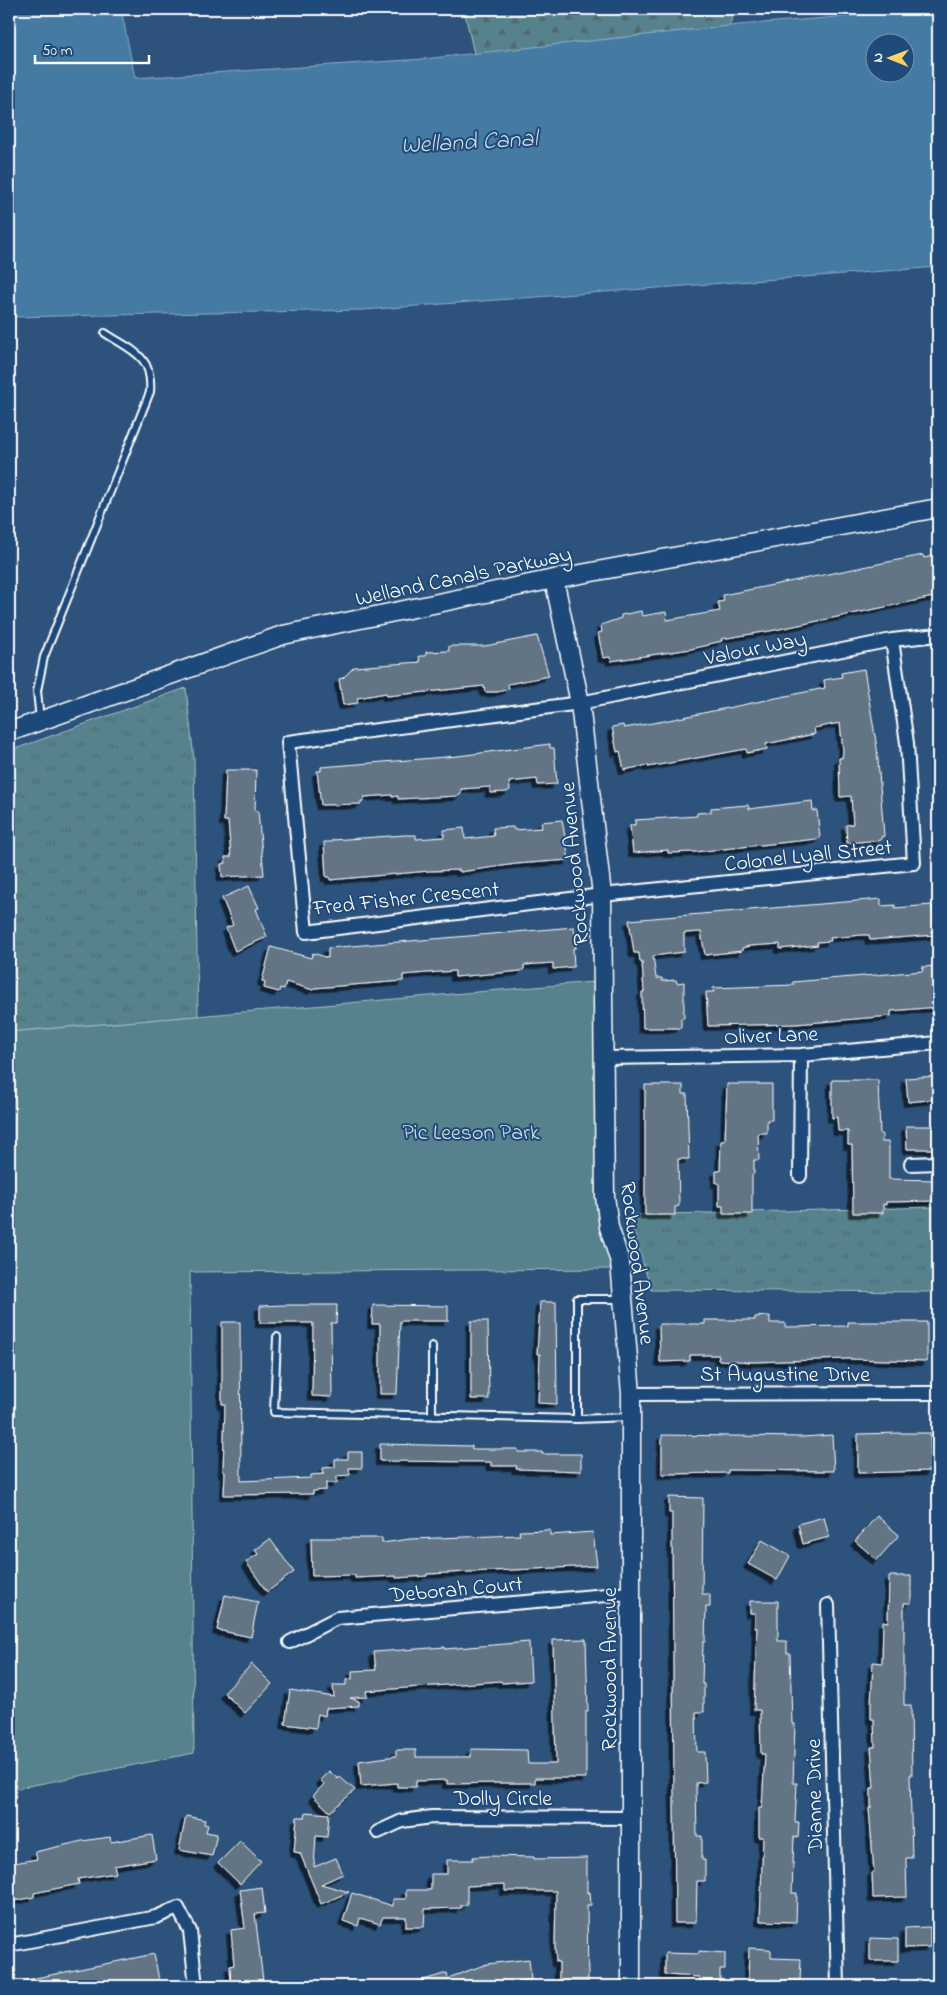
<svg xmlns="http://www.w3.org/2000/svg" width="947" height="1995" viewBox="0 0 947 1995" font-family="'Indie Flower',sans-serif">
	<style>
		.grass { fill: url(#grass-tufts); stroke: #aac0c6 }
		.forest { fill: url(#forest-firs); stroke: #aac0c6 }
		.park { fill: #55828c; stroke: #aac0c6 }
		.water { fill: #457aa3; stroke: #8fafc8; fill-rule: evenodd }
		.building { fill: #647484; stroke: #fff; filter: url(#shadow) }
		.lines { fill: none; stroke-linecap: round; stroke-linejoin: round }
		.lane-casing { stroke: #fff; stroke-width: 10 }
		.street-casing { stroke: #fff; stroke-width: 16 }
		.secondary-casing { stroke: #fff; stroke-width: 21 }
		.lane { stroke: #1f4a7a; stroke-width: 6 }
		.street { stroke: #1f4a7a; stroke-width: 12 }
		.secondary { stroke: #1f4a7a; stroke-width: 18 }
		.labels { text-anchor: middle; stroke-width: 4; stroke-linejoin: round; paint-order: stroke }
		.street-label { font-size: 22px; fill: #fff; stroke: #1f4a7a }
		.park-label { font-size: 22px; fill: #d4e0e2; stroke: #1f4a7a }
		.water-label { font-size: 24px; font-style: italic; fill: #d0dee8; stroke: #1f4a7a }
	</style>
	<defs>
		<pattern id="grass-tufts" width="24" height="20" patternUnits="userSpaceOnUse" patternTransform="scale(1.25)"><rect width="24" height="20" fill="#55828c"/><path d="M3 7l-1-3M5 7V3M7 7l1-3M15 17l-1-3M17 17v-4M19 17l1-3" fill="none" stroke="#516a6f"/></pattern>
		<pattern id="forest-firs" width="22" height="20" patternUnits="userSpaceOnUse" patternTransform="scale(1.25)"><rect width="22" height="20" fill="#55828c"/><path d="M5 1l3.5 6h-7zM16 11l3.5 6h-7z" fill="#516a6f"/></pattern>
		<filter id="shadow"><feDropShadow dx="-4.5" dy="4.5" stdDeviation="0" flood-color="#0009"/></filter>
	</defs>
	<rect width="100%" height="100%" fill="#2d527c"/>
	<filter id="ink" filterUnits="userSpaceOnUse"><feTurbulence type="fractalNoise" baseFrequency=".02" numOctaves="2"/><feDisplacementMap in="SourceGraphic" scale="10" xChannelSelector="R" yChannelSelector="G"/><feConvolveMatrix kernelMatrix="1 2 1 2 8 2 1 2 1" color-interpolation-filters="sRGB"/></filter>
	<g filter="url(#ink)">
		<!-- grass -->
		<path class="grass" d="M186,688L194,759L198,1016L9,1032V751Z
			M938,1207V1292L651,1290L629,1215Z"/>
		<!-- forest -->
		<path class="forest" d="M464,9H736L729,26L474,54Z"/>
		<!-- park -->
		<path class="park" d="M605,981L614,1269L190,1272L194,1753L9,1790V1032Z"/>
		<!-- water -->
		<path class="water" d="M9,9H121L135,78L423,59L738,25L938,9V267L363,310L9,317ZM874,42H904V72H874Z"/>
		<!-- building -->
		<path class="building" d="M923,555L924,558L938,555V596L770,631L721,639L722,641L709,644V645L691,649L611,661L610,657L603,658L598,633L602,632L601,625L621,618V615L641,611L642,616L666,612L667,620L720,611L718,602L724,601L723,595Z
			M537,636L549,676L508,684L509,689L497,692H485L484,686L387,696L386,693L357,698L358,703L343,705L339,679L343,678L354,667L420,662L419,656H426V652L449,651V646H485Z
			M864,669L877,748L884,836L881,837V840L847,843L846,825L853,824L851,796L840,797L839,758H842L843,751L840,723L814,728L815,734L766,744L767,749L747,753L746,749L648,767V765L624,770L620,751L617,752L612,727L623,725L624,728L664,721L825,688L824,680L842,677L841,673Z
			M550,744V748H554L557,784L538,785L537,779L509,782L510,790L506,792L490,793V787L461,789V794L458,796L398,799V796L392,797V795L364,797V801H361V804L321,805L317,771H321V767L458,756Z
			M226,770H256L255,811H258L264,875L222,877L221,864L226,863L225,857H231L228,821H224Z
			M812,801L813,811L817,810L820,838L817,839L695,852L668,853V850L633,853L630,825H635V820L697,816V813L711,812V808L748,805L749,809Z
			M562,820L569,860L516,864L460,872V870L429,871L330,880V877H326L324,842H332V840L405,835H416V839L444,837V830L464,828L465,839L494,836L493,828L513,827L514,830L542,828L541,822Z
			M249,886L259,908L256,909L267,937L235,951L226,928L233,925L222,898Z
			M881,899V906L895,905V908L932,905L935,935L870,940L869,935H862L830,938L831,941L817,942L818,945L780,949V944L750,946L742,948V951L705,955L701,932L684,933V952L653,956L656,978H662V981L676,980L677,983L684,982V1018H681V1028H643L642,992H644L642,962H640L639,953H634L629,920Z
			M574,927L576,948H573L574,967H572L553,969V963L524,965V969L521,971L500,973L455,977V971L427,973L403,975V981L314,988L313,990L286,982L284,989L280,988L279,992L264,988L265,982L262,981L271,947L311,958L313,953L328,958V948Z
			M938,966V1007L891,1011V1016L796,1024L708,1026L706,992H714L713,988L793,985V982L923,971L922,967Z
			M938,1076V1099L908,1102L906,1078Z
			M832,1080H878L880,1134H882V1142H889V1179L938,1180V1201L886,1202V1205L883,1204V1213H853L852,1145H848V1131H838L837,1117L832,1118Z
			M727,1084H772V1120H767V1133H758L759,1160H754V1174H752V1214H723V1206H719V1183H716V1171H720L721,1141H725Z
			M645,1085H683V1094H687L689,1159H678L679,1206L675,1207V1215H645Z
			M906,1126H938V1149H907Z
			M540,1302H556L557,1404L538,1403L540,1354H537Z
			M284,1305H337L336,1323H331L332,1397L312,1396L313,1323H260V1306Z
			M373,1305L448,1306V1321H400L397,1394H380V1324H372Z
			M770,1316V1323H785V1327L848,1326V1322H927V1361L848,1359L754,1362L718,1360L719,1355H690V1361L660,1362L659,1324H705V1320H755V1317Z
			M471,1321H488L489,1399H471Z
			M222,1322H240L241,1481L311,1478V1475L324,1474L323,1468L335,1467V1459H348V1452H362V1468H349L350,1475L337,1476V1483H326V1490L313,1491V1494L224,1495L225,1472H223L225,1404H222Z
			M901,1433H930L931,1471L858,1473V1434Z
			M662,1435L803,1437L832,1435L834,1471L728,1470V1473L662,1474Z
			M380,1444L472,1446V1449H518V1452H542V1454H581V1471L516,1469L517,1466H491V1462L380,1461Z
			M669,1497L703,1498L702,1594H710V1607H706L705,1642H703L702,1684H704V1712H696L697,1752H705L706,1782L696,1783L697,1836H702V1860H705V1881H697L696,1923H675L672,1527V1513H669Z
			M877,1516L899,1535L877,1560L855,1541Z
			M824,1517L829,1537L803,1544L798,1524Z
			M550,1530V1535L593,1532L597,1566L427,1574V1576L396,1578V1576L355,1578V1575L312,1576L311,1538H382V1543L410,1539L520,1535L519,1531Z
			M270,1539L294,1572L267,1592L246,1562L258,1554L255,1550Z
			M762,1540L790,1556L777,1580L748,1564Z
			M889,1576H911V1603H904V1705H911L912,1775H910L912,1858H906L907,1897L873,1898L872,1872H874L869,1808H871V1788H874L871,1747H875L874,1719H871V1705L873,1662L882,1663L883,1621L888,1622Z
			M225,1595L258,1602L251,1637L217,1630Z
			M750,1601H778V1641H787V1653H790L792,1724H795L793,1783H797L795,1822H799L798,1838L794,1837L792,1893H797L796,1922L760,1921L763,1837H759V1808H762L765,1754H761L760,1710H754L757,1628H755V1613H750Z
			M586,1639L588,1711H586V1778H535V1783H501L447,1784V1780L416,1781V1787H397V1783L361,1786L359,1761L396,1756V1750H416V1757H471V1749L527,1750L528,1764H556L553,1640Z
			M529,1642L531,1681L502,1683L501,1681L366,1691L367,1697L350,1698L359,1701V1706L326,1708L325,1716L318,1714L316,1728L285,1724L290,1690L334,1697L333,1685H346V1680L352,1679V1671L376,1670L374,1652L445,1647V1649Z
			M252,1664L272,1684L245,1713L224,1693Z
			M329,1771L338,1779L340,1777L355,1790L330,1812L313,1796L324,1784L320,1780Z
			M306,1812L329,1814L327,1837L316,1836L314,1867L336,1858L343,1874L321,1884L349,1892L321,1904L300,1853L294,1852L297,1817H305Z
			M186,1816L205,1820L204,1824L208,1825L206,1832L217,1834L212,1856L179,1850Z
			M152,1835L156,1859L114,1866L116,1873L78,1879L79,1884L34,1893V1897L9,1902V1864L37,1859L35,1852L82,1841L110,1837L111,1842Z
			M240,1841L261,1861L240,1884L218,1863Z
			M489,1856L534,1857V1859L587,1858V1893L590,1892L591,1905H587L588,1982H559V1962H556L555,1947L556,1891H505V1884L467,1886V1905H461V1908L425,1909L424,1927H406V1917H383L380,1924L360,1918L358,1926L343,1921L352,1893L393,1906V1899H406V1890H431V1874H447V1860H473V1857Z
			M262,1887L265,1913L255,1914L263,1981L231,1984L230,1966L234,1965L231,1930L245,1928L240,1890Z
			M930,1927V1947L905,1948V1928Z
			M870,1938L898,1939V1961H870Z
			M749,1948L768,1949L771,1950V1958L801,1959L800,1980H748Z
			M699,1951L725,1953V1969H720V1981H699V1977L665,1975V1953L699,1954Z
			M154,1954L160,1985L26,1986V1980Z
			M529,1959L531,1980L474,1986H414V1983L447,1973L448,1978L487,1964Z"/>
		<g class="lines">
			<defs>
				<path id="lane" d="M40,720L37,691L44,657L150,392C153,355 132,351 105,333
					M622,1299H577V1419L629,1417
					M277,1337L274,1412L577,1419
					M432,1414V1346"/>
				<path id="street" d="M892,640L907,743L914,863L602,895L306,932L288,742L580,703L892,640L938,635
					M605,1058L801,1055L938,1043
					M911,1164L938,1163
					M800,1176L801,1055
					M631,1394L938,1393
					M828,1605L838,1986
					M290,1642L337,1618L630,1593
					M378,1832L402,1821L432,1817L632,1818
					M9,1945L156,1917L178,1908L190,1931L196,1986"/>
				<path id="secondary" d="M554,579L580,703L602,895L605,1196L609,1227L620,1262L631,1394V1986
					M9,732L283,635L554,579L938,508"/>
			</defs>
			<!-- lane casing -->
			<use href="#lane" class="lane-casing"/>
			<!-- street casing -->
			<use href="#street" class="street-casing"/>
			<!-- secondary casing -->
			<use href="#secondary" class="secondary-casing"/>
			<!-- lane -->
			<use href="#lane" class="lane"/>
			<!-- street -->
			<use href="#street" class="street"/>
			<!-- secondary -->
			<use href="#secondary" class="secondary"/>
		</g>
	</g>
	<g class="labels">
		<!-- street labels -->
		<g class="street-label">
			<text transform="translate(463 575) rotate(-12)" y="8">Welland Canals Parkway</text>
			<text transform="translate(755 647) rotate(-11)" y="8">Valour Way</text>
			<text transform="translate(808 854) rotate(-6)" y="8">Colonel Lyall Street</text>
			<text transform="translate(573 864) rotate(-95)" y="8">Rockwood Avenue</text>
			<text transform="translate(406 897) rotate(-6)" y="8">Fred Fisher Crescent</text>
			<text transform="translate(771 1034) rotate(-2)" y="8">Oliver Lane</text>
			<text transform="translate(639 1263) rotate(83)" y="8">Rockwood Avenue</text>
			<text x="785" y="1381">St Augustine Drive</text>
			<text transform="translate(456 1588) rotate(-5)" y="8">Deborah Court</text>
			<text transform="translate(608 1669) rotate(-90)" y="8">Rockwood Avenue</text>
			<text transform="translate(813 1796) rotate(-91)" y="8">Dianne Drive</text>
			<text x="503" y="1805">Dolly Circle</text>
		</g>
		<!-- park labels -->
		<g class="park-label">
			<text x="471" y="1139">Pic Leeson Park</text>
		</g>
		<!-- water labels -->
		<g class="water-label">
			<text transform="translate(469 141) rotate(-3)" y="8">Welland Canal</text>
		</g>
	</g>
	<!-- margin -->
	<rect width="947" height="1995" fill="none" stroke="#1f4a7a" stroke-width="30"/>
	<rect x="15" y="15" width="917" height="1965" fill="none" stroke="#fff" stroke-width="2" filter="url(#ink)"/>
	<!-- north arrow -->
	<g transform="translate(890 58) rotate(271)"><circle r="24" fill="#1f4a7a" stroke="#7992af"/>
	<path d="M0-4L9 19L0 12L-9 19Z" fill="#ffd166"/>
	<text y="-8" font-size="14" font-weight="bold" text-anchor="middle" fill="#ffffff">N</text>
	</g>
	<!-- scale -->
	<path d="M35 55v8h114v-8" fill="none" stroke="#ffffff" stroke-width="2.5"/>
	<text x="42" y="55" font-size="15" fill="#ffffff" stroke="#1f4a7a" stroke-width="4" paint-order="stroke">50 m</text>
</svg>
